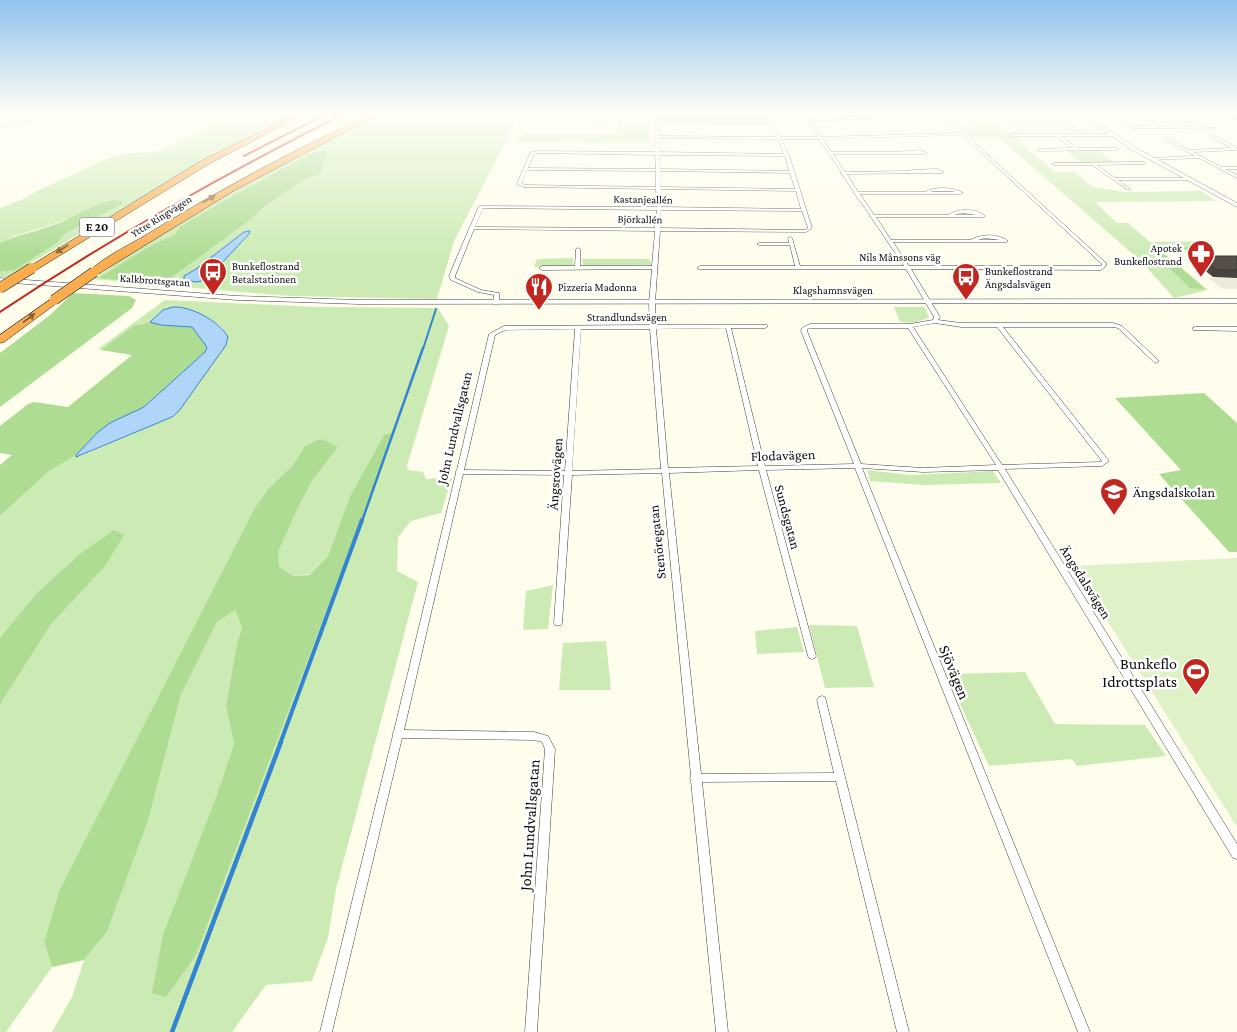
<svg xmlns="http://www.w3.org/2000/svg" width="1237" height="1032" viewBox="0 0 1237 1032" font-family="'Crimson Pro',serif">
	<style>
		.green { fill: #ccebb4 }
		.forest { fill: #aedc93 }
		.pitch { fill: #dff1c6 }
		.plaza { fill: #efebdb }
		.water { fill: #afd6f8; stroke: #3385d2 }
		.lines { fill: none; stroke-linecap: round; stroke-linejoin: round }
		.stream-far3 { stroke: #3385d2; stroke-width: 2 }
		.stream-far2 { stroke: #3385d2; stroke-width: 2.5 }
		.stream-far1 { stroke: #3385d2; stroke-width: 4 }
		.stream { stroke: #3385d2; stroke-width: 4.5 }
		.minor-casing { stroke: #3f3f3f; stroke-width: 1 }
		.tertiary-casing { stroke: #3f3f3f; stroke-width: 1 }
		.motorway-casing { stroke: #1d1d1d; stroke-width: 1 }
		.minor { fill: #fff; fill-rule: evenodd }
		.tertiary { fill: #fff; fill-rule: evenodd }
		.motorway { fill: #faac4f; fill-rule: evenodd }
		.rail { stroke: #c1261f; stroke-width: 2 }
		.motorway-bridge-casing { stroke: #1d1d1d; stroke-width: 11; stroke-linecap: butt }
		.motorway-bridge { stroke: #faac4f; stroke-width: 10 }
		.wall { fill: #49443e }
		.building { fill: #554f48; stroke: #3c3732 }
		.oneway { fill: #8f6431 }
		.labels { text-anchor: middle; stroke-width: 5; stroke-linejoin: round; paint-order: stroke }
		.far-street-label { font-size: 11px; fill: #0c0c0c; stroke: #fff }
		.far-poi-label { font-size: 11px; fill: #0c0c0c; stroke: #fff; text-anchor: start }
		.shield { fill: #fff; stroke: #555; stroke-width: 1 }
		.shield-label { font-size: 12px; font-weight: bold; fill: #0c0c0c }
		.street-label { font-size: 14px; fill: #0c0c0c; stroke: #fff }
		.poi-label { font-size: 14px; fill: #0c0c0c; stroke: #fff; text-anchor: start }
		.near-poi-label { font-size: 16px; fill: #0c0c0c; stroke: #fff; text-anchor: end }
		.near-street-label { font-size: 16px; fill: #0c0c0c; stroke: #fff }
	</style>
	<rect width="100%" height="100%" fill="#fffdec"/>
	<!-- green -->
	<path class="green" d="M0,114H55L22,125L0,130Z
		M231,114H295L213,155L7,277H0V272L15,270L57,243L66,233L122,201L113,200L57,223L15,236L0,243V208L26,198L37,191L109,158L122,154L160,151L185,139Z
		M383,114H518L505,144L454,241L437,299L289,296L93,279C186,216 281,160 383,114Z
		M619,114H649L650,143L516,142L524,133H618Z
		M962,114H978L989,122L998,123L1055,172H1075L1093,187L1126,192L1202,191L1215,201L1095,202L1117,223H1128L1150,242L1209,241L1214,247L1204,249L1163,252L1208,290L1174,298L1141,261L998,137H970L959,127H977Z
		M1067,151H1100L1114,162L1081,163Z
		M573,258V266L534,267L537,259Z
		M582,259H650L651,265L583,266Z
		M165,300L318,307L438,308L449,326L407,466L408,470L423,472L426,479L452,478L441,513L411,521L398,537L397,571L418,582L336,889L328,938L312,981L266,985L232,1032H52L72,997L84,960L107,932L148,821L181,695L217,622L235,610L242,628L237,643L226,706L234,744L214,803L196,955L391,440V434L384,435L350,496L328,556L309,574L294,576L279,567L277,552L294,516L312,481L338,447L305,446L293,465L269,488L254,509L59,891L44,942L52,967L6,1032H0V516L48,472L76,455L77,457L83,455L172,416C195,397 210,355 223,328L189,309L181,307L151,320L150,322L133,326L101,350L98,349Z
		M894,307H925L929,318L913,323L900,322Z
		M867,470L912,475L993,471L1001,483L923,485L870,481Z
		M553,585L548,629L523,630L526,591Z
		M809,625L857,626L874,687L825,688Z
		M797,627L804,652L757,654L755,631Z
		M606,641L611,690H559L563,643Z
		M1025,672L1055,724L1145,725L1166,756L1077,766L1072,759L989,766L946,674Z"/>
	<!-- forest -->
	<path class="forest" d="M660,115L746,116L765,118L768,125L660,124Z
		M322,151L328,152L321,168L322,173L302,181L266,205L247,222L172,277L138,282L99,278L152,245L174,235L180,227L222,202L314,152Z
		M113,200L122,201V204L66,233L57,243L15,270L0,272V243C19,234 39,231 59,223C77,215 93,205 113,200Z
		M1201,243H1209L1212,246L1162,252L1205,289L1190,288L1149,248L1191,247Z
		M73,293L129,296L136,300L132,308L0,407V353L50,315Z
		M150,322L161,325L192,327L207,347L205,352L144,407L110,423L98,432L76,455L48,472L0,516V465L12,455L0,453V426L28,404L34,402L68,407L132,355L101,350L133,326Z
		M1204,393L1237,423V552H1229L1159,474L1181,470L1115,398Z
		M391,433V440L196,955L166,997L152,993L163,935L214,803L234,744L226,706L237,643L242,628L235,610L217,622L181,695L148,821L107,932L84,960L52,967L44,942L59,891L254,509L269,488L293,465L305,446L321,439L338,447L312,481L294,516L278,552L279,567L294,576L309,575L328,556L350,496L384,435Z
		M114,530L124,535L105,566L51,624L0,704V638L36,594L80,554Z"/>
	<!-- pitch -->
	<path class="pitch" d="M1237,558V827L1073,566Z"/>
	<!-- plaza -->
	<path class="plaza" d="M1208,278H1237V289H1223Z"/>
	<!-- water -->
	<path class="water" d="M250,231L249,234L206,280L196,282L184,280V276L196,269L244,232Z
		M173,307C191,306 219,321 228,337L226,345L179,411L172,417L76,457V455L98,432L110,423L144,407L205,352L207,347L192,327L161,325L150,322L163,310Z"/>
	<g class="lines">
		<!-- stream-far3 -->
		<path class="stream-far3" d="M423,349L436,309"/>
		<!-- stream-far2 -->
		<path class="stream-far2" d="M362,521L423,348"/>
		<!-- stream-far1 -->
		<path class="stream-far1" d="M280,744L362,520"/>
		<!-- stream -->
		<path class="stream" d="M172,1032L281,742"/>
		<defs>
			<path id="minor" d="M601,114H605L604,124L600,128L598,127L600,124Z
				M655,114H746L768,117L780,137H818L807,119L873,116L944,115L1106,263V266L1101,270L911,269L940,317L938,320L961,323H1113L1122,326L1159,361L1156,363L1154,362L1118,328L1113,327H1003L1109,461L1102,466L1005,469L1237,844V859L1233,858L998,470L923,472L862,468L1090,1032H1078L855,468L766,470L816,656L815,658L812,659L809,658L808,656L759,470L669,473L701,774L834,773L817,700L819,697L822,696L825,697L909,1032H897L836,781L702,782L728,1032H716L691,781L690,778L691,776L662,473L572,475L562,623L561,625H555L554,623L564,475L463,474L404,730L534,732L548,736L555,749L537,1032H525L545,749L542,742L534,740L402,738L332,1032H320L393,735L392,734L394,731L456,473L455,472L457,470L489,334L504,326L650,325L649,303L652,269L542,270L539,268L542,266H575L576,249L578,248L580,249V266H652L655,231L474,229L455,276V278L481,290L499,293V303L496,305L493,303L494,295L478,292L451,280L449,276L469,229V228L470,227L479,206L657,207L656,189L524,187L517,184L530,153L536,151L655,152ZM660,115L746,116L766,119L776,137L659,136L658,116ZM942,117L959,133L821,137L810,121L873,118ZM962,135L1102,264V265L1100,266H909L893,242H1006L1008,241C998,233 981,234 970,240H891L876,217H983L985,216C975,208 959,208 948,215H874L860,194H961L963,193C954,187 935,186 925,192H858L847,174L942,173L944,172L937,169L911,170L909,171L845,172L833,154H925L927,153L920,150L895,152H831L823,139ZM659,138L778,139L784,154L659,152ZM781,139H819L841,172L840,173L842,174L854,192V193L870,215L869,216L871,217L904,266H800L792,238L790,237L788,238L789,243H759L757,244L759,245H790L795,266H700L697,268L698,269H906L934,317L933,320L910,324H810L802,328L801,331L854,464L765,466L731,328H765L768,326L767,325H656L655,303L660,231L806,232L812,228L789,155ZM536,153L655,155L656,169L528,168L534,154ZM659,155L785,156L789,171L660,169ZM527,170L656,171V187L525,185L521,183ZM660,171L790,173L795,189L660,187ZM661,189L796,191L801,209L661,207ZM932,191H953L954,192H931ZM483,208L657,210L655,228L475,227ZM661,210L802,211L808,228L805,230L660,228ZM962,213L977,215H954ZM985,238L1000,240H978ZM935,323L961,327H997L1102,461L1100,462L1002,465L913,327ZM726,328L758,466L668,468L656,329ZM811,328H908L996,465L923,468L861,464L807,331V329ZM575,329L565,471L464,470L495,335L505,330ZM581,329H650L661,469L572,471Z
				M999,114H1003L1011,120L1016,122L1060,121L1050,114H1054L1083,134H1111L1113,135L1111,136H1061L1077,148H1117L1119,149L1117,150L1037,151L1038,149L1072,148L1056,136H1011L1009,135L1011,134H1078L1063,123L1016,124L1009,122Z
				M1112,114H1116L1134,126H1153L1133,114H1137L1158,126L1197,127L1177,114H1181L1202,127L1215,128L1213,129L1133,128Z
				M1226,114H1230L1237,118V120Z
				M1212,136H1214L1236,147L1237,150L1193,152L1221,167H1237V169H1225L1237,175V178L1199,158L1151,160L1149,159L1151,158L1195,156L1164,139L1165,137L1189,150L1232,148L1212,138Z
				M1144,162L1146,163L1145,164L1097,165L1115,178H1191L1193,179L1191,180H1118L1129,188L1130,189L1128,190L1092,165H1054L1052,164L1054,163Z
				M1195,327H1237V331L1193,330V328Z"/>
			<path id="tertiary" d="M1081,114H1085L1136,148L1237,203V207L1132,150Z
				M0,278L237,296L359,300L1237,299V303L359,304L237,300L0,282Z"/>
			<path id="motorway" d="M297,114H304L207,165L36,270H28L27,268L201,161Z
				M371,114H379L235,190L98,274H90L89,272C100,259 131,244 146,235C219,190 294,150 371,114Z
				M54,297L58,298L59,300L58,302L4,342L0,343V335Z"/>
		</defs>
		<!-- minor casing -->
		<use href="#minor" class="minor-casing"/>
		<!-- tertiary casing -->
		<use href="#tertiary" class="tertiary-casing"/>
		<!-- motorway casing -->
		<use href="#motorway" class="motorway-casing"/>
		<!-- minor -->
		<use href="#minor" class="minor"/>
		<!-- tertiary -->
		<use href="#tertiary" class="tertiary"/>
		<!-- motorway -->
		<use href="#motorway" class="motorway"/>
		<!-- rail -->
		<path class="rail" d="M244,156L326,114
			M0,312C111,238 225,173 344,114"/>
		<defs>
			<path id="motorway-bridge" d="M0,288L32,268
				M54,300L94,272"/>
		</defs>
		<!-- motorway-bridge casing -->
		<use href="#motorway-bridge" class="motorway-bridge-casing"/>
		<!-- motorway-bridge -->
		<use href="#motorway-bridge" class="motorway-bridge"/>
	</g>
	<!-- wall -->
	<path class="wall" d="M1200,256H1237V278L1213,277L1197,264Z"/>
	<!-- building -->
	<path class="building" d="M1200,256H1237V270H1217Z"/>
	<!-- one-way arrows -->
	<defs><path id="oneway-solid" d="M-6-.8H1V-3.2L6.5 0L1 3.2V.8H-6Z" transform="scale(1.25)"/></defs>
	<g class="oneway">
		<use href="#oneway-solid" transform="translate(209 199) rotate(-30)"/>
		<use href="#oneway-solid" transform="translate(62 249) rotate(148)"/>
		<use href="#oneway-solid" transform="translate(29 318) rotate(-37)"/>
	</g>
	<!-- sky -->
	<linearGradient id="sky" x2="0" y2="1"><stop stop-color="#91c2ee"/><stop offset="0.44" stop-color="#fffef6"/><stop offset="1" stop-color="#fffef6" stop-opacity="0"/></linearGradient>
	<rect width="1237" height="258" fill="url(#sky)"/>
	<!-- icons -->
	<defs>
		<symbol id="pharmacy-pin" viewBox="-11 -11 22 30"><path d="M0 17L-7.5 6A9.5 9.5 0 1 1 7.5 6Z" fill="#c1261f" stroke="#fff"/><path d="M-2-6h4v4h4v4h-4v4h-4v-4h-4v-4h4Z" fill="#fff"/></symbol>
		<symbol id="bus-pin" viewBox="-11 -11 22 30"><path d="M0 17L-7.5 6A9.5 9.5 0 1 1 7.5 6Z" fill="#c1261f" stroke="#fff"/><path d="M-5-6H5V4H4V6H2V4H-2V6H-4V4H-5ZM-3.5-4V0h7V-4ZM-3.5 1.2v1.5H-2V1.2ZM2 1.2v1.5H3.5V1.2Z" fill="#fff"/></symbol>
		<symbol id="restaurant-pin" viewBox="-11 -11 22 30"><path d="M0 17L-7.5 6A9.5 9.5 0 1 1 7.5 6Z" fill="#c1261f" stroke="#fff"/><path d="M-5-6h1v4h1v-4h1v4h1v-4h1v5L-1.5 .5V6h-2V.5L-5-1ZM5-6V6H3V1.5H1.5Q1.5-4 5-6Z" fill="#fff"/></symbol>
		<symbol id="school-pin" viewBox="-11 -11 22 30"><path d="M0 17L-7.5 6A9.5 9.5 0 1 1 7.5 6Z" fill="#c1261f" stroke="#fff"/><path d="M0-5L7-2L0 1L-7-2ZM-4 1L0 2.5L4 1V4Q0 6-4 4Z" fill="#fff"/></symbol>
		<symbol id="stadium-pin" viewBox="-11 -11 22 30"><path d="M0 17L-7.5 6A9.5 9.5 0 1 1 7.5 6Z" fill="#c1261f" stroke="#fff"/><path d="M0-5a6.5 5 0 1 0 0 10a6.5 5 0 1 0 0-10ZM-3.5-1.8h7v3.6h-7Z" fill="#fff"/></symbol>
	</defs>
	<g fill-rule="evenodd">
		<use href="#pharmacy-pin" x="1185" y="238" width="32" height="43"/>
		<use href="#bus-pin" x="197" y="256" width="32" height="43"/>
		<use href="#bus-pin" x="950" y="261" width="32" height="43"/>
		<use href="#restaurant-pin" x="523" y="271" width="32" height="43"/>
		<use href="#school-pin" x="1098" y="476" width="32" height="43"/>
		<use href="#stadium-pin" x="1180" y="656" width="32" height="43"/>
	</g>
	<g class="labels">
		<!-- far-street labels -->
		<g class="far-street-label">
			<text transform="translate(643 199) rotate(1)" y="4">Kastanjeallén</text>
			<text transform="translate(161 216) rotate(-32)" y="4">Yttre Ringvägen</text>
			<text transform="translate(640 219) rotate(1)" y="4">Björkallén</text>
			<text x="900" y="261">Nils Månssons väg</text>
			<text transform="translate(155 280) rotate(4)" y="4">Kalkbrottsgatan</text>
			<text x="833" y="294">Klagshamnsvägen</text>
			<text x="627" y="321">Strandlundsvägen</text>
		</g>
		<!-- far-poi labels -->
		<g class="far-poi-label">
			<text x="1182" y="252" text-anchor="end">Apotek<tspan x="1182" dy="13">Bunkeflostrand</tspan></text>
			<text x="232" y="270">Bunkeflostrand<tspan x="232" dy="13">Betalstationen</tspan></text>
			<text x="985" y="275">Bunkeflostrand<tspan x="985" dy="13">Ängsdalsvägen</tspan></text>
			<text x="558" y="291">Pizzeria Madonna</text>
		</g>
		<!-- shield labels -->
		<rect class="shield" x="79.5" y="217.5" width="35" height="19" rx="4"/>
		<g class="shield-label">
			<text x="97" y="231">E 20</text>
		</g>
		<!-- street labels -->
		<g class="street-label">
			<text transform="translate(454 428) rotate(-77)" y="5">John Lundvallsgatan</text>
			<text transform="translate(783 455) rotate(-2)" y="5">Flodavägen</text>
			<text transform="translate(555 474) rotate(-86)" y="5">Ängsrovägen</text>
			<text transform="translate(788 517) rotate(75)" y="5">Sundsgatan</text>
			<text transform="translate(657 542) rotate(-96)" y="5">Stenöregatan</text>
			<text transform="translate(1086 582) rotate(58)" y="5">Ängsdalsvägen</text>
		</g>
		<!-- poi labels -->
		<g class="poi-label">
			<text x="1133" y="497">Ängsdalskolan</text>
		</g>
		<!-- near-poi labels -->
		<g class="near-poi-label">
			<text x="1177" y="669">Bunkeflo<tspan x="1177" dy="18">Idrottsplats</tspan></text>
		</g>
		<!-- near-street labels -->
		<g class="near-street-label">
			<text transform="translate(955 672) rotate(68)" y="6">Sjövägen</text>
			<text transform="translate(529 825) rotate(-86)" y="6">John Lundvallsgatan</text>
		</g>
	</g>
</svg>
